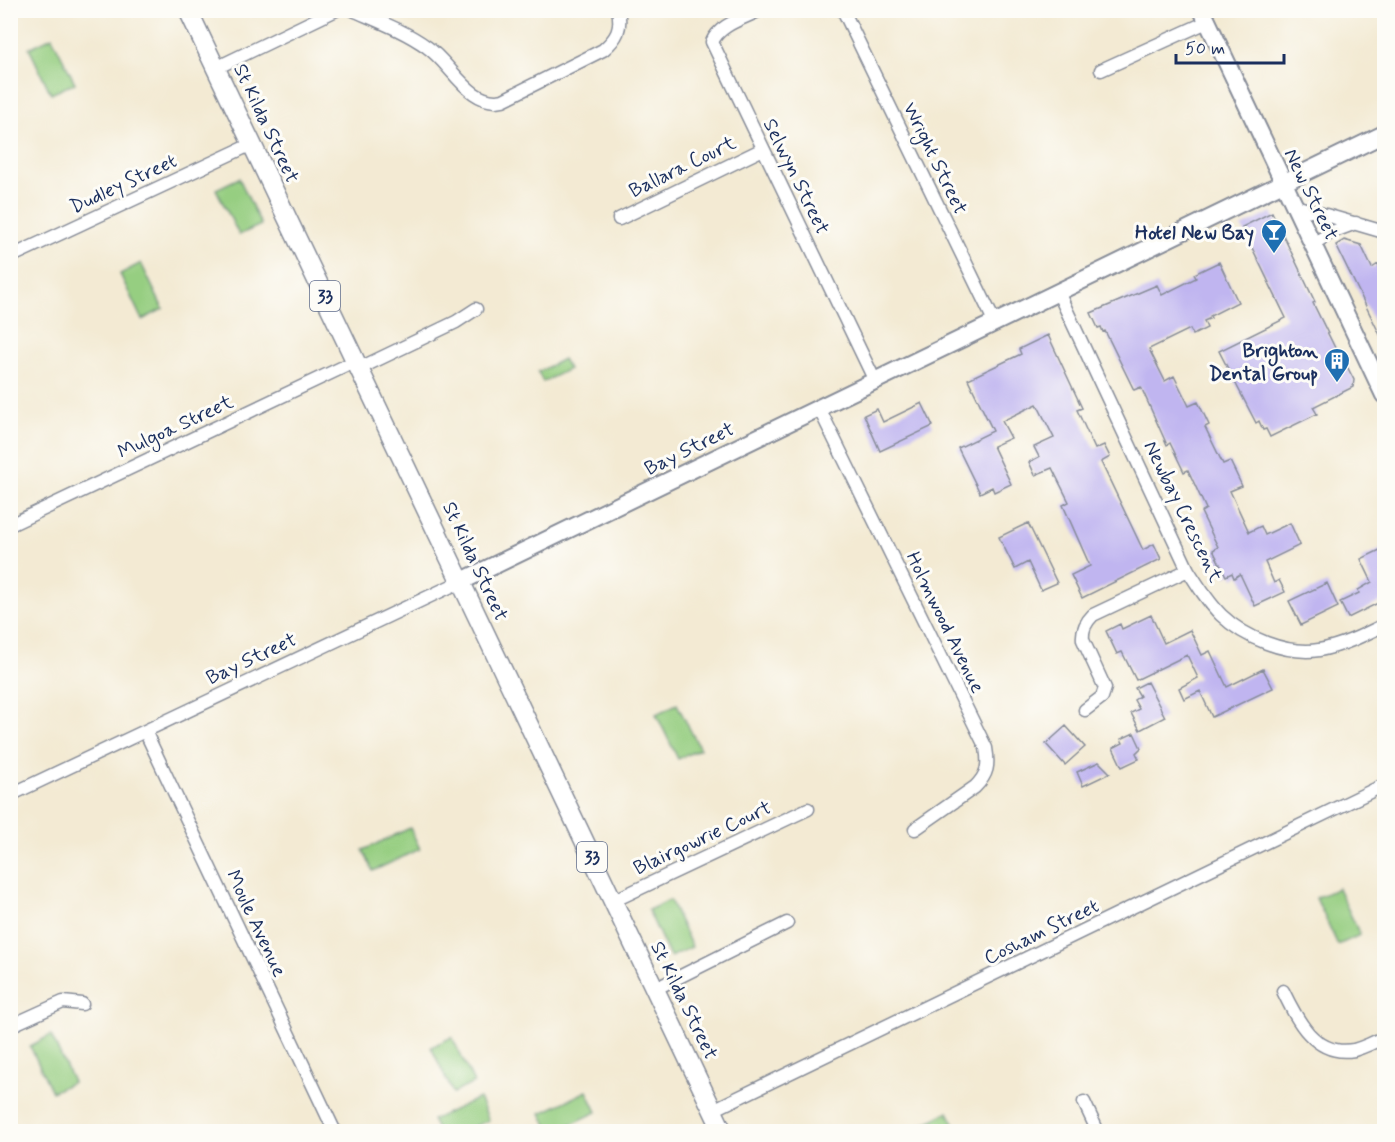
<svg xmlns="http://www.w3.org/2000/svg" width="1395" height="1142" viewBox="0 0 1395 1142" font-family="Mynerve,sans-serif">
	<style>
		.green { fill: #96ce81; stroke: #587e70; stroke-width: 1.5 }
		.building { fill: #c0b5f0 }
		.lines { fill: none; stroke-linecap: round; stroke-linejoin: round }
		.street-casing { stroke: #878c98; stroke-width: 15 }
		.secondary-casing { stroke: #878c98; stroke-width: 20 }
		.primary-casing { stroke: #878c98; stroke-width: 21 }
		.street { stroke: #fff; stroke-width: 12 }
		.secondary { stroke: #fff; stroke-width: 16 }
		.primary { stroke: #fff; stroke-width: 18 }
		.labels { text-anchor: middle; stroke-width: 6; stroke-linejoin: round; paint-order: stroke }
		.shield { fill: #fdfcf7; stroke: #5f6c8c; stroke-width: 1.5 }
		.shield-label { font-size: 18px; font-weight: bold; fill: #1b2f5e }
		.street-label { font-size: 20px; fill: #1b2f5e; stroke: #fdfcf7 }
		.poi-label { font-size: 20px; font-weight: bold; fill: #1b2f5e; stroke: #fdfcf7; text-anchor: end }
	</style>
	<rect width="100%" height="100%" fill="#fdfcf7"/>
	<filter id="ink" filterUnits="userSpaceOnUse"><feTurbulence type="fractalNoise" baseFrequency=".0167" numOctaves="2"/><feDisplacementMap in="SourceGraphic" scale="12" xChannelSelector="R" yChannelSelector="G"/><feConvolveMatrix kernelMatrix="1 2 1 2 8 2 1 2 1" color-interpolation-filters="sRGB"/></filter>
	<filter id="wash" filterUnits="userSpaceOnUse"><feTurbulence type="fractalNoise" baseFrequency=".008" numOctaves="4" result="noise"/><feDisplacementMap in="SourceGraphic" scale="24" xChannelSelector="R" yChannelSelector="G"/><feGaussianBlur stdDeviation="1.35" result="paint"/><feColorMatrix in="noise" values="0 0 0 0 0 0 0 0 0 0 0 0 0 0 0 0 0 1.4 0 .05"/><feComposite in="paint" operator="in"/></filter>
	<g filter="url(#wash)">
		<rect width="100%" height="100%" fill="#f3ead3"/>
		<!-- green -->
		<path class="green" d="M52,37L75,83L51,94L29,48Z
			M239,178L261,225L239,235L216,189Z
			M141,263L163,309L142,320L120,274Z
			M563,359L569,369L543,382L538,372Z
			M677,704L700,749L678,759L656,714Z
			M410,828L420,849L373,871L363,850Z
			M1338,888L1360,935L1338,945L1316,898Z
			M670,900L692,947L670,957L648,910Z
			M51,1035L73,1082L52,1092L30,1046Z
			M452,1037L474,1083L453,1093L431,1047Z
			M587,1091L597,1112L557,1131H550L541,1113Z
			M479,1098L489,1120L464,1131H438L432,1120Z
			M948,1112L958,1131H910Z"/>
		<g id="blocks">
			<!-- building -->
			<path class="building" d="M1272,212L1315,302L1313,303L1339,356L1341,355L1354,380L1353,387L1313,407L1317,414L1270,437L1266,429L1263,430L1259,421L1256,423L1219,351L1286,318L1242,227Z
				M1344,240L1361,245L1372,268L1378,264L1384,278V343L1336,245Z
				M1219,262L1238,302L1210,316L1211,318L1204,321L1207,328L1193,335L1190,329L1149,349L1165,381L1174,376L1189,406L1198,402L1209,425L1205,427L1223,464L1230,461L1242,486L1230,491L1249,532L1261,526L1265,535L1290,523L1300,545L1265,562L1274,583L1279,580L1285,592L1255,606L1240,574L1234,578L1232,573L1226,576L1213,550L1218,547L1201,512L1206,509L1188,470L1184,472L1170,443L1167,445L1141,387L1134,390L1105,331L1103,332L1101,327L1098,328L1091,313L1157,285L1162,295L1196,278L1194,274Z
				M1048,335L1082,408L1077,410L1095,449L1104,445L1110,457L1101,462L1143,550L1154,544L1161,559L1082,598L1071,575L1090,566L1063,505L1069,502L1052,468L1035,475L1029,462L1039,457L1034,447L1054,438L1037,404L1002,421L1011,438L993,446L1011,484L994,492L992,487L980,493L958,448L993,431L968,379L1021,354L1019,349Z
				M922,403L933,426L880,451L864,415L877,409L883,422Z
				M1028,523L1057,583L1041,590L1028,562L1015,569L999,537Z
				M1384,548V607L1382,601L1348,618L1340,602L1359,593L1358,590L1372,582L1361,559Z
				M1327,583L1338,607L1301,625L1289,601Z
				M1151,615L1164,643L1190,630L1202,655L1210,651L1227,687L1263,669L1273,688L1212,717L1200,691L1184,699L1179,688L1198,678L1187,655L1136,680L1122,652L1117,654L1106,631L1120,624L1122,629Z
				M1147,682L1165,717L1140,730L1131,713L1139,709L1134,700L1140,696L1135,688Z
				M1066,726L1085,747L1065,765L1046,744Z
				M1134,733L1141,748L1136,753L1139,759L1122,767L1113,748L1123,743L1121,739Z
				M1099,762L1110,773L1083,786L1077,772Z"/>
		</g>
	</g>
	<g filter="url(#ink)">
		<use href="#blocks" fill-opacity="0" stroke="#878c98" stroke-width="1.5"/>
		<g class="lines">
			<defs>
				<path id="street" d="M353,10C378,21 405,31 427,47C451,63 470,108 503,100L603,50C617,38 622,29 618,10
					M760,10C743,19 720,24 712,42L875,381
					M843,10L995,323
					M216,68L336,10
					M1101,70L1207,22
					M1295,206L1384,232
					M619,219L763,149
					M1313,244L1332,232L1356,223
					M10,257L252,144
					M1058,292L1188,570C1198,586 1208,602 1221,615C1245,638 1286,655 1319,650C1342,646 1364,635 1384,625
					M360,368L456,322L476,309
					M819,408L986,748C989,765 988,774 975,787L915,829
					M10,525L356,361
					M1085,710L1102,697L1105,688L1083,640C1082,630 1085,623 1093,615L1188,570
					M145,731L335,1132
					M10,795L462,581
					M613,901L808,809
					M655,989L787,923
					M1283,991C1297,1020 1315,1057 1354,1050C1364,1047 1375,1042 1384,1037
					M10,1026L63,1002L82,1004
					M1084,1102L1098,1132
					M713,1110L1384,785"/>
				<path id="secondary" d="M1202,10L1384,395
					M462,581L1384,134"/>
				<path id="primary" d="M188,10L723,1132"/>
			</defs>
			<!-- street casing -->
			<use href="#street" class="street-casing"/>
			<!-- secondary casing -->
			<use href="#secondary" class="secondary-casing"/>
			<!-- primary casing -->
			<use href="#primary" class="primary-casing"/>
			<!-- street -->
			<use href="#street" class="street"/>
			<!-- secondary -->
			<use href="#secondary" class="secondary"/>
			<!-- primary -->
			<use href="#primary" class="primary"/>
		</g>
	</g>
	<!-- icons -->
	<defs>
		<symbol id="bar-pin" viewBox="-11 -11 22 30"><path d="M0 17L-7.5 6A9.5 9.5 0 1 1 7.5 6Z" fill="#1f6fb2" stroke="#fdfcf7"/><path d="M-6-5H6L.8 .8V4.5H3.5V6h-7V4.5H-.8V.8Z" fill="#fff"/></symbol>
		<symbol id="building-pin" viewBox="-11 -11 22 30"><path d="M0 17L-7.5 6A9.5 9.5 0 1 1 7.5 6Z" fill="#1f6fb2" stroke="#fdfcf7"/><path d="M-4-6H4V6H1V3H-1V6H-4ZM-2.5-4.3h1.7v1.8h-1.7ZM.8-4.3h1.7v1.8H.8ZM-2.5-1h1.7V.8h-1.7ZM.8-1h1.7V.8H.8Z" fill="#fff"/></symbol>
	</defs>
	<g fill-rule="evenodd">
		<use href="#bar-pin" x="1259" y="217" width="30" height="40"/>
		<use href="#building-pin" x="1322" y="346" width="30" height="40"/>
	</g>
	<g class="labels">
		<!-- shield labels -->
		<g class="shield">
			<rect x="310" y="281" width="30" height="30" rx="4.5"/>
			<rect x="577" y="842" width="30" height="30" rx="4.5"/>
		</g>
		<g class="shield-label">
			<text x="325" y="302">33</text>
			<text x="592" y="863">33</text>
		</g>
		<!-- street labels -->
		<g class="street-label">
			<text transform="translate(267 123) rotate(65)" y="7">St Kilda Street</text>
			<text transform="translate(936 158) rotate(64)" y="7">Wright Street</text>
			<text transform="translate(682 166) rotate(-26)" y="7">Ballara Court</text>
			<text transform="translate(797 176) rotate(64)" y="7">Selwyn Street</text>
			<text transform="translate(123 183) rotate(-25)" y="7">Dudley Street</text>
			<text transform="translate(1312 194) rotate(64)" y="7">New Street</text>
			<text transform="translate(175 426) rotate(-25)" y="7">Mulgoa Street</text>
			<text transform="translate(689 448) rotate(-26)" y="7">Bay Street</text>
			<text transform="translate(1184 511) rotate(64)" y="7">Newbay Crescent</text>
			<text transform="translate(476 561) rotate(65)" y="7">St Kilda Street</text>
			<text transform="translate(946 622) rotate(64)" y="7">Holmwood Avenue</text>
			<text transform="translate(251 658) rotate(-25)" y="7">Bay Street</text>
			<text transform="translate(702 837) rotate(-25)" y="7">Blairgowrie Court</text>
			<text transform="translate(257 923) rotate(65)" y="7">Moule Avenue</text>
			<text transform="translate(1041 931) rotate(-26)" y="7">Cosham Street</text>
			<text transform="translate(685 1000) rotate(64)" y="7">St Kilda Street</text>
		</g>
		<!-- poi labels -->
		<g class="poi-label">
			<text x="1254" y="239">Hotel New Bay</text>
			<text x="1318" y="357">Brighton<tspan x="1318" dy="23">Dental Group</tspan></text>
		</g>
	</g>
	<!-- margin -->
	<rect width="1395" height="1142" fill="none" stroke="#fdfcf7" stroke-width="36"/>
	<!-- scale -->
	<path d="M1176 54v9h108v-9" fill="none" stroke="#1b2f5e" stroke-width="3"/>
	<text x="1185" y="54" font-size="18" fill="#1b2f5e" stroke="#fdfcf7" stroke-width="4.5" paint-order="stroke">50 m</text>
</svg>
